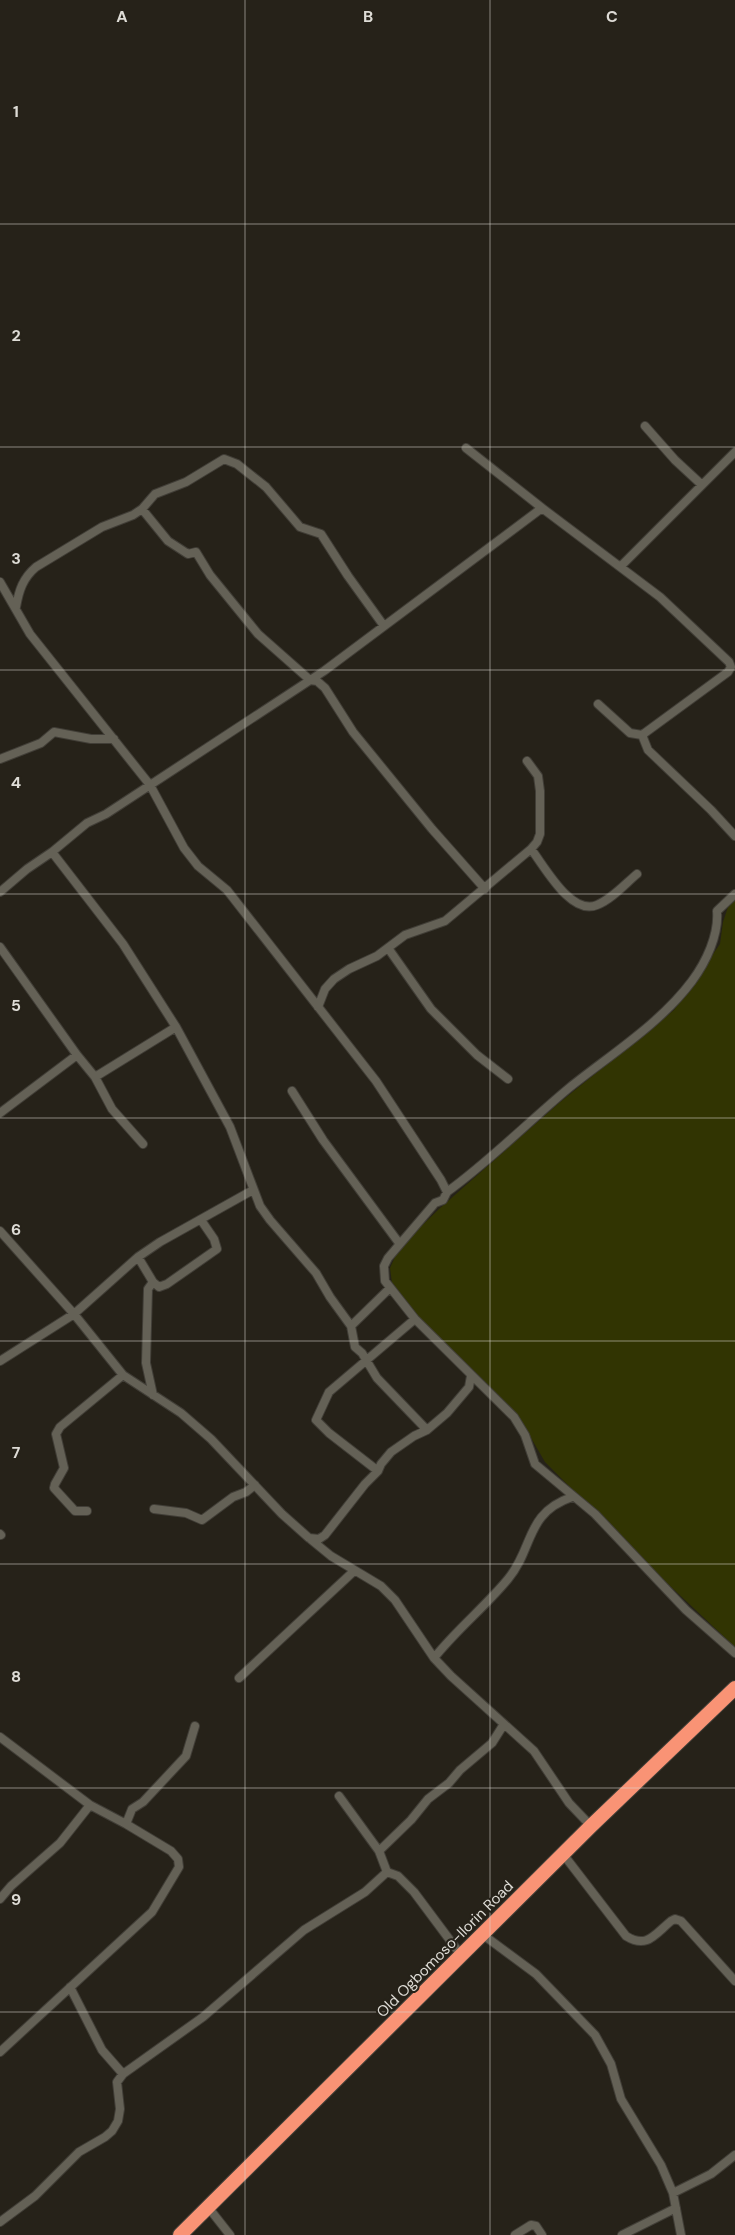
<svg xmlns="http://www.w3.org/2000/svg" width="735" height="2235" viewBox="0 0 735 2235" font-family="'DM Sans',sans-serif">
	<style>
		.green { fill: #313402 }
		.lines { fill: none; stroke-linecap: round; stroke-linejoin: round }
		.street-casing { stroke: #413e37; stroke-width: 10 }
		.highway-casing { stroke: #413e37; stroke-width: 16 }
		.street { stroke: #646156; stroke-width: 8 }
		.highway { stroke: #f99375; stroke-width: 14 }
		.grid { fill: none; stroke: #dedcd6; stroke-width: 1; stroke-opacity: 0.55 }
		.labels { text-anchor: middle; stroke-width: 4; stroke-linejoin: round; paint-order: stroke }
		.street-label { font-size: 15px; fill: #dedcd6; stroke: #262219 }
		.grid-label { font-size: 16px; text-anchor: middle; font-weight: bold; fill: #dedcd6; stroke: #262219; stroke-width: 4; stroke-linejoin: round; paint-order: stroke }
	</style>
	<rect width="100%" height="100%" fill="#262219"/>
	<!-- green -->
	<path class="green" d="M735,899V1647L652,1569L545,1462L520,1419L421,1320L392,1283L390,1268L399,1248L439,1209L559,1103L674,1010L720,944L723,922L729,904Z"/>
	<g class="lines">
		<defs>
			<path id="street" d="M645,426L675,460L702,485L735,452
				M466,448L542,508
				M142,509L168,541L188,554L196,552L210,575L258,634L310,680L317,681L325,688L353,732L432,829L485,889
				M620,567L702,485
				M0,582L30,634L150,785L184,848L198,866L227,890L376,1081L441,1180L447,1192L443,1200L435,1203L388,1258L384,1266L385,1281L415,1319L514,1417L525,1435L535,1464L595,1514L686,1610L735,1653
				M16,607C19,590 23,578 36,567L102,527L133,515L142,509L155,494L186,482L224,459L237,464L266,487L300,527L321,534L348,576L384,626
				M642,735L648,750L711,810L735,836
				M0,759L41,743L54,732L91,739H114
				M531,849C545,867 571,916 597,905C612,899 625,884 637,874
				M52,852L123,944L176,1027L230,1127L260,1206L270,1220L316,1273L330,1297L351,1326L355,1347L362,1353L377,1378L427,1430
				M0,892L27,869L52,852L87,823L106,814L324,671L542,508L660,597L729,662L731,667L728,672L642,735L630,733L598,704
				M0,947L77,1055
				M388,948L431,1009L477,1055L508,1079
				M318,1007L325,989L334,979L349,969L377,956L405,935L445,921L531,849L537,842L540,834V791L538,776L527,761
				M95,1077L112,1109L143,1144
				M292,1091L323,1140L399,1243
				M0,1113L77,1055L95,1077L176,1027
				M447,1192C490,1161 528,1122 569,1088C610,1055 660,1024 692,981C706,962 719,935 717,911L735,894
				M0,1231L74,1314L123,1375L181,1413L211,1439L282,1514L309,1538L331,1556L381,1586L395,1600L434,1658L451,1676L534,1751L569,1803L591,1826
				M138,1257L153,1282L159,1287L167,1284L217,1249L214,1239L201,1220
				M351,1326L390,1288
				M0,1361L74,1314L138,1257L160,1242L253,1190
				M153,1395L146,1363L148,1289L153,1282
				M378,1471L329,1433L316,1420L329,1392L415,1319
				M154,1509L186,1513L202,1520L233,1497L246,1492L255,1485
				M87,1511H75L54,1488L55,1484L64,1468L56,1434L60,1427L123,1375
				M0,1534L1,1535
				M309,1538L319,1539L325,1535L365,1484L378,1471L381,1464L391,1452L414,1436L427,1430L447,1413L469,1387L471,1376
				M434,1658C457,1629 485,1607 508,1579C534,1548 525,1513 572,1497
				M239,1678L354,1571
				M0,1737L90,1805L126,1824L171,1851L178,1859L179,1867L152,1912L0,2052
				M339,1796L379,1851L387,1872
				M126,1824L132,1809L143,1802L186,1756L195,1726
				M379,1851L411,1820L428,1799L449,1783L460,1770L492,1743L504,1724
				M563,1854L626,1936C647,1949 654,1935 671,1921L675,1919L681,1921L735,1981
				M387,1872L398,1876L414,1892L461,1955
				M0,1899L11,1886L60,1843L90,1805
				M482,1934L536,1974L595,2035L611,2064L621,2099L661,2165L673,2193L681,2235
				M70,1987L102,2050L123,2074
				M673,2193L711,2174L735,2155
				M208,2207L230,2235
				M0,2222L35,2196L79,2152L105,2137L112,2131L118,2121L120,2109L117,2082L123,2074L203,2017L304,1930L365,1892L387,1872
				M515,2235L531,2225L536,2226L542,2235
				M622,2235L676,2208"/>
			<path id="highway" d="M180,2235L591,1826L735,1688"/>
		</defs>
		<!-- street casing -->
		<use href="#street" class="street-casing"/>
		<!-- highway casing -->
		<use href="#highway" class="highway-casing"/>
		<!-- street -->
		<use href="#street" class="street"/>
		<!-- highway -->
		<use href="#highway" class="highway"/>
	</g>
	<!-- grid -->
	<path class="grid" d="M245,0V2235M490,0V2235M0,224H735M0,447H735M0,670H735M0,894H735M0,1118H735M0,1341H735M0,1564H735M0,1788H735M0,2012H735"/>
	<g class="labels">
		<!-- street labels -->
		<g class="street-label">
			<text transform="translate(445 1949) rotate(-45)" y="5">Old Ogbomoso-Ilorin Road</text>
		</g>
	</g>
	<g class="grid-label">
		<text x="122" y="22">A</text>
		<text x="368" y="22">B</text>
		<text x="612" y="22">C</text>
		<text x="16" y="117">1</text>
		<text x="16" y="341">2</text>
		<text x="16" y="564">3</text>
		<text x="16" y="788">4</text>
		<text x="16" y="1011">5</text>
		<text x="16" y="1235">6</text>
		<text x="16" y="1458">7</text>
		<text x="16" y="1682">8</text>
		<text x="16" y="1905">9</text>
	</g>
</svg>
